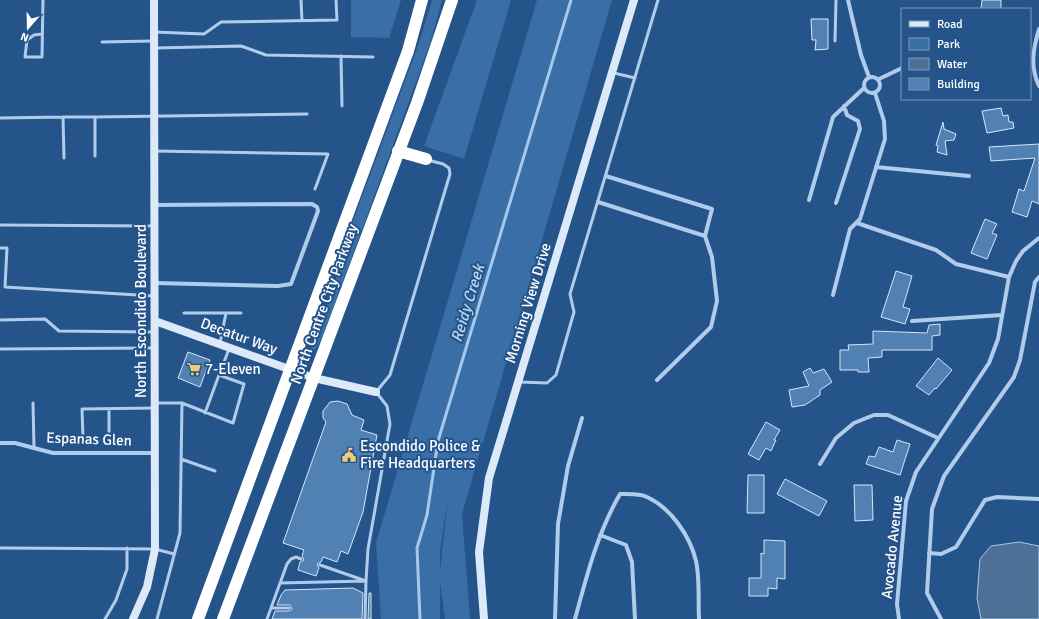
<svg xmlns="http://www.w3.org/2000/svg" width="1039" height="619" viewBox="0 0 1039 619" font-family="Signika,sans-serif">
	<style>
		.green { fill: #396ea6; fill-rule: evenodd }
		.water { fill: #4f7096; stroke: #a5c8eb }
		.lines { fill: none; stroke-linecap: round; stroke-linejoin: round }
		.stream { stroke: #a5c8eb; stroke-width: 3 }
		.building { fill: #5180b2; stroke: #d5e6f7 }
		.lane { stroke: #b1ccea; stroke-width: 3 }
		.street { stroke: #b1ccea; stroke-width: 4 }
		.secondary { stroke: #dce9f8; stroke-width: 8 }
		.highway { stroke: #fff; stroke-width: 12 }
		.labels { text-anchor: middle; stroke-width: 4; stroke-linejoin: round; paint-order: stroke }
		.street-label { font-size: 15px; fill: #fff; stroke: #24548a }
		.poi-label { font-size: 15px; fill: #fff; stroke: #24548a; text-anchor: start }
		.water-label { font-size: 16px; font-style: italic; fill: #bdd6f1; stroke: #24548a }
	</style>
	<rect width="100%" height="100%" fill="#24548a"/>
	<!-- green -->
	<path class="green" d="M351,0H401L389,38L351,37Z
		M432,0H442L430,44L323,336L313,354L310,352L334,286L346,240L419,43Z
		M477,0H511L464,159L424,146Z
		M537,0H612L462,514L470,619H445L440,582V619H381L376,543ZM448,497L440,571V572V551Z"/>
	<!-- water -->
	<path class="water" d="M1019,542L1039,546V619H981L977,598L980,559L991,546Z"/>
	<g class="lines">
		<!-- stream -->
		<path class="stream" d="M420,619L417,548L427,515L438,441L571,0"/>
	</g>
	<!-- building -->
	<path class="building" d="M982,0H1001V9H981Z
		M811,19H828V49L815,50L816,40H812Z
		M1001,108L1003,116L1008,115L1009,122H1013L1014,128L987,133L982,111Z
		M943,122L944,129L956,134L954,140L945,141L947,155L937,152L938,146L936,145Z
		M1039,144V204L1032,201L1027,217L1012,212L1019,189L1024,191L1035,158L991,161L989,147Z
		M985,219L997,224L992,233L997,235L987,259L971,253Z
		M896,271L912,276L903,307L910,309L905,324L881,317Z
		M940,324V335L932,336V350H882V357L868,358L869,372H858V370H840V350H849L848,345L873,344V331L927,333L929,325Z
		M188,352L210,360L200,387L178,378Z
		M938,358L952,370L936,389L935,388L929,395L916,386Z
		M810,368L813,373L824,369L832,382L820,390V395L805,405L792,407L789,390L809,386L803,372Z
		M338,401L347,404L352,415L364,420L361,430L377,435L363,512L348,554L341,551L337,562L323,557L321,562L317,564L319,568L316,576L298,570L300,562L304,560L302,556L304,550L283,543L326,422L323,418V411L330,402Z
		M766,422L780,430L774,440H776L771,451L766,448L759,460L748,454Z
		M897,440L910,444L900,475L866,464L869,456L875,457L879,447L893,452Z
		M748,475H764V513H747Z
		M785,479L827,501L819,516L777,494Z
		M854,485H872L873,520L855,521Z
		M764,540L785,541V579L777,578V589L768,588V596H749V578H761V553L764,554Z
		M353,588L363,593L362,619H272L275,611H289L292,609L290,605H277L281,595L285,590Z
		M369,593H371V619H368Z"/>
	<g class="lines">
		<!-- lane -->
		<path class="lane" d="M301,0L302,21
			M154,32L204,34L221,22L337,20L336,0
			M42,34L34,35L27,40L25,57H42L43,0
			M835,41L836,0
			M102,42L152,41
			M156,48L241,46L266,55L373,57
			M341,56L342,106
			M614,73L635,78
			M0,118L63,117
			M154,151L328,154L315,189
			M95,156V117L307,114
			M64,158L63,117H95
			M0,225L153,226
			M0,248H7L5,287L154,296
			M184,313H241
			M0,320L45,319L59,331L153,332
			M220,343L226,313
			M0,349L153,348
			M219,375L229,349
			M519,382L547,383L556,375L574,312L570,294L658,0
			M33,403L34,448
			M156,403H182L180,533L157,619
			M182,403L233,423L244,384L219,375L205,413
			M109,409V439
			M83,439L82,409L155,408
			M181,459L215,471
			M0,548L155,549L174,554
			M320,565L366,581L365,619
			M280,583L366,581L368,549L390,424L387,406L376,392L390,375L450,174L449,168L443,164L428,160
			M271,608H289
			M105,619L116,600L127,569V548
			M267,619L287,564L291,559L296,557L301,559"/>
		<!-- street -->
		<path class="street" d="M848,0L861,55L869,77
			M1039,29C1033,49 1030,67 1039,86
			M864 85a8 8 0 1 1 16 0a8 8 0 1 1-16 0Z
			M879,79L902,68
			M876,167L969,176
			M606,176L712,209L705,236L712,257L717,301L711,327L657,380
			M809,200L833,117L864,88
			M598,202L705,236
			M836,203L860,129L858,121L847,115L844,106
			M154,205L312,204L317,207L318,211L291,284L278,286L155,283
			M857,223L936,250L956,264L1009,277
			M833,295L850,229L860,219L885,139L884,121L875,93
			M912,321L1002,315
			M0,443H15L53,453H154
			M820,464L836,438L854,423L874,415H888L938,438
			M600,535L626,545L632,562L635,619
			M929,553L941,554L956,547L985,500L997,497L1039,499
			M555,619L558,524L568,466L582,418
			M575,619C587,575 597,534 620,494C628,494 639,493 647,497C671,508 690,536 696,561C700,579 698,600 699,619
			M899,619L897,604L906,501L916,472L989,363L998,339L1009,277L1016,261L1023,251L1039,238
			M941,619L927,593L932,509L944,476L1014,377L1020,360L1035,282L1039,277"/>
		<!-- secondary -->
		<path class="secondary" d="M155,321L314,378L376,392
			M133,619L147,587L155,549L154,0
			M484,619L479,552L489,478L634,0"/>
		<!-- highway -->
		<path class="highway" d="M398,151L426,159
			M198,619L408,51L422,0
			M223,619L417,103L452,0"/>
	</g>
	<!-- icons -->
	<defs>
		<symbol id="supermarket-bare" viewBox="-9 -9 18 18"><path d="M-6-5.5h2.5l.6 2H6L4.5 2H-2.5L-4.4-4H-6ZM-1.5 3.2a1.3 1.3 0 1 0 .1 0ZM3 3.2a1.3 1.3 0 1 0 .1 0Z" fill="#f4cb75" stroke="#24548a" stroke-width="2.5" paint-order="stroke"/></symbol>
		<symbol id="civic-bare" viewBox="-9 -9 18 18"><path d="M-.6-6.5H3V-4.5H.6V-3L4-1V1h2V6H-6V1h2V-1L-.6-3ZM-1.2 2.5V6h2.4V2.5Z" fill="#f4cb75" stroke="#24548a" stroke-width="2.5" paint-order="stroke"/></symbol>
	</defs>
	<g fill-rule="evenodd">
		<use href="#supermarket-bare" x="184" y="359" width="20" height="20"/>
		<use href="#civic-bare" x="339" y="445" width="20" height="20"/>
	</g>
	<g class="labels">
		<!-- street labels -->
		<g class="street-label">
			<text transform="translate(528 303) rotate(-73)" y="5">Morning View Drive</text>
			<text transform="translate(324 304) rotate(-70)" y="5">North Centre City Parkway</text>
			<text transform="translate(141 311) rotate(-90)" y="5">North Escondido Boulevard</text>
			<text transform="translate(239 336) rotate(20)" y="5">Decatur Way</text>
			<text transform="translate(89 439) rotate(2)" y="5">Espanas Glen</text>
			<text transform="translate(892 547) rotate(-84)" y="5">Avocado Avenue</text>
		</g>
		<!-- poi labels -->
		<g class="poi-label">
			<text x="205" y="374">7-Eleven</text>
			<text x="360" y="451">Escondido Police &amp;<tspan x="360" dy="17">Fire Headquarters</tspan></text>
		</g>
		<!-- water labels -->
		<g class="water-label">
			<text transform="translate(467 303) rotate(-73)" y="6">Reidy Creek</text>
		</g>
	</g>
	<!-- legend -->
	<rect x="901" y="8" width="130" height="92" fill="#24548a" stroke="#7c98b9"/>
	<rect x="909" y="21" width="20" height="6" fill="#dce9f8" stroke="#7c98b9"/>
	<text x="937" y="28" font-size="12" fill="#ffffff">Road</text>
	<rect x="909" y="38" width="20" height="12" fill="#396ea6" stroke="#7c98b9"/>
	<text x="937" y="48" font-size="12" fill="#ffffff">Park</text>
	<rect x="909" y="58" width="20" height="12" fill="#4f7096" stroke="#7c98b9"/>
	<text x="937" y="68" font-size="12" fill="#ffffff">Water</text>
	<rect x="909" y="78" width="20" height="12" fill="#5180b2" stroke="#7c98b9"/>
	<text x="937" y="88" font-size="12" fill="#ffffff">Building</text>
	<!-- north arrow -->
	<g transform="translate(28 28) rotate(200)" stroke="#24548a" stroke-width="3" paint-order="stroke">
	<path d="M0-3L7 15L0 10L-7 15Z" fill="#ffffff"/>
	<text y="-6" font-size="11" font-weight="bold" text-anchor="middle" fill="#ffffff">N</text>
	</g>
</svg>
